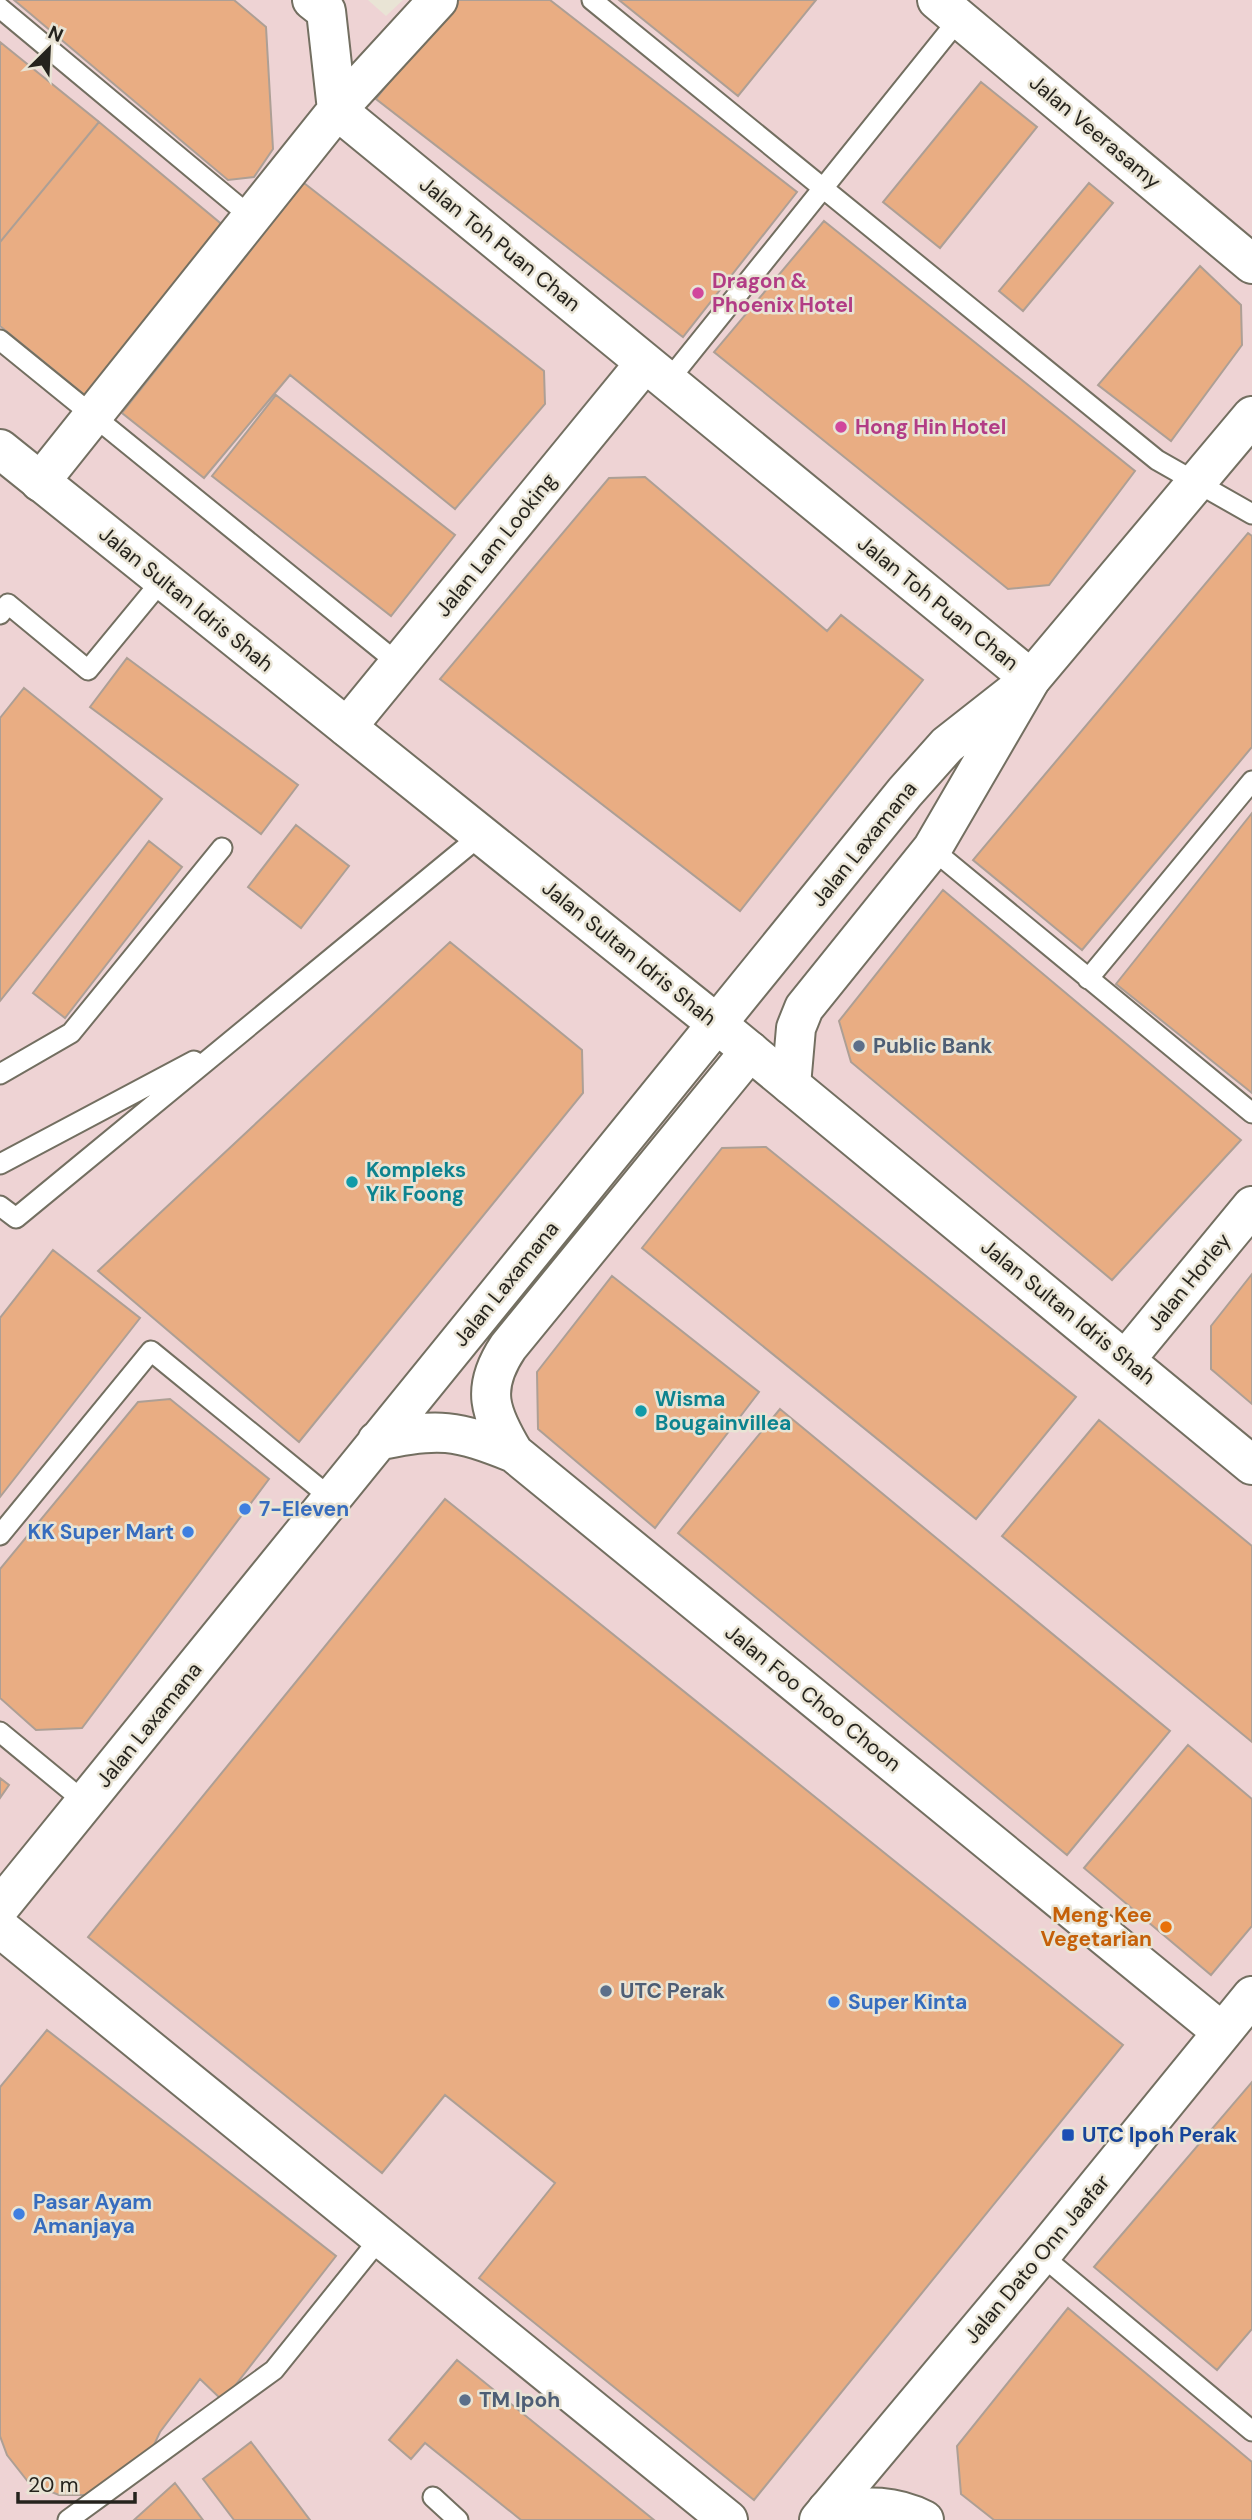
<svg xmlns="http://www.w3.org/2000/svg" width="1252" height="2520" viewBox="0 0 1252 2520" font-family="'DM Sans',sans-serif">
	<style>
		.commercial { fill: #eed3d4 }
		.building { fill: #e9ad83; stroke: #ad9f95; stroke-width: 2 }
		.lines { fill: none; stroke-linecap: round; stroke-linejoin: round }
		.service-casing { stroke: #736f61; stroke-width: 23 }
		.minor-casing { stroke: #736f61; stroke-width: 42 }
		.tertiary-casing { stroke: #736f61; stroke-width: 42 }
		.secondary-casing { stroke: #736f61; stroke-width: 42 }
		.trunk-casing { stroke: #736f61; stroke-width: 42 }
		.service { stroke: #fff; stroke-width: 19 }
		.minor { stroke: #fff; stroke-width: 38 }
		.tertiary { stroke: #fff; stroke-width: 38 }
		.secondary { stroke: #fff; stroke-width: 38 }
		.trunk { stroke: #fff; stroke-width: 38 }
		.hotel-dot { fill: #d1479c; stroke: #e9e4d5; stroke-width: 2.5 }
		.service-dot { fill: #5c6f8a; stroke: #e9e4d5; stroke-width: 2.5 }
		.culture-dot { fill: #0f9aa8; stroke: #e9e4d5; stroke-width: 2.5 }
		.shop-dot { fill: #3f7fe0; stroke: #e9e4d5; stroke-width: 2.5 }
		.food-dot { fill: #e8710a; stroke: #e9e4d5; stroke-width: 2.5 }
		.transit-dot { fill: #1a4fb4; stroke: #e9e4d5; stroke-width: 2.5 }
		.labels { text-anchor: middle; stroke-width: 5; stroke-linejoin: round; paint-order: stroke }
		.street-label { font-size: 21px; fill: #25231d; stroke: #e9e4d5 }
		.hotel-label { font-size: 21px; font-weight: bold; fill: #b23c85; stroke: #e9e4d5; text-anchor: start }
		.service-label { font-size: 21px; font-weight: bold; fill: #4e5e75; stroke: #e9e4d5; text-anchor: start }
		.culture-label { font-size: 21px; font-weight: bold; fill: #0d838f; stroke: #e9e4d5; text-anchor: start }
		.shop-label { font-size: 21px; font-weight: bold; fill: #366cbe; stroke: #e9e4d5; text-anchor: start }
		.food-label { font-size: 21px; font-weight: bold; fill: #c56008; stroke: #e9e4d5; text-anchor: end }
		.transit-label { font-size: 21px; font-weight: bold; fill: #164399; stroke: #e9e4d5; text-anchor: start }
	</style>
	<rect width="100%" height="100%" fill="#e9e4d5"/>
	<!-- commercial -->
	<path class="commercial" d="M0,0H368L386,16L403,0H1252V2520H0Z"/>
	<!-- building -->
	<path class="building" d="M14,0H234L266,27L273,149L254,177L228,180Z
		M454,0H550L797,192L683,337L376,99Z
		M619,0H816L738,96Z
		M0,42L99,122L0,242Z
		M981,82L1037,127L940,248L883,202Z
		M99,122L225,227L86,396L0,326V242Z
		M304,183L544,371L545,404L455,509L290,375L204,478L122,413Z
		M1089,183L1113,203L1023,311L999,291Z
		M824,221L1135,471L1049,585L1008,589L714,352Z
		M1200,266L1241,305L1242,345L1171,441L1098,385Z
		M276,395L455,535L391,616L212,476Z
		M645,477L827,631L841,615L923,680L740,911L440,679L609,478Z
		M1248,533L1252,536V747L1082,950L973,860Z
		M127,658L298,785L261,834L90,707Z
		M24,688L162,799L0,1001V718Z
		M1252,813V1093L1116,984Z
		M296,825L349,866L301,928L248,887Z
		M149,841L182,867L65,1018L33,993Z
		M943,890L1241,1140L1112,1280L851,1062L839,1021Z
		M450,942L582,1050L583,1093L299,1442L98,1271Z
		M766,1147L1076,1397L976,1519L642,1248L722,1148Z
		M53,1250L140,1318L0,1497V1318Z
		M1252,1274V1404L1211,1369V1326Z
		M612,1276L759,1392L655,1528L538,1429L537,1372Z
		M170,1399L269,1479L82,1728L36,1730L0,1698V1569L138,1402Z
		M780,1409L1170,1731L1067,1855L678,1533Z
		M1099,1420L1252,1546V1742L1002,1536Z
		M445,1499L1123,2045L754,2500L479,2278L555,2183L445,2095L382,2173L88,1937Z
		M1188,1745L1252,1799V1926L1211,1975L1084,1868Z
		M0,1778L9,1785L0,1798Z
		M47,2030L336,2256L223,2401L200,2379L160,2432L146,2462L90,2495H59L29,2483L7,2455L0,2436V2087Z
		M1252,2082V2329L1217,2370L1094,2267Z
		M1068,2308L1252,2462V2520H994L961,2494L957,2446Z
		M457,2360L654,2520H521L425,2443L411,2459L389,2440Z
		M251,2442L310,2520H234L203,2479Z
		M175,2483L203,2520H134Z"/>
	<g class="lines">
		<defs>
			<path id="service" d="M592,0L1157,460L1252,514
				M0,8L251,217
				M0,340L399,664
				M668,381L959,19
				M0,614L8,604L88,670L163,579
				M932,849L1252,1113
				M1088,979L1252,781
				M0,1074L71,1033L222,848
				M0,1164L194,1061
				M0,1206L16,1218L481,835
				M0,1535L151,1351L331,1498
				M0,1732L86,1803
				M1041,2255L1252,2431
				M433,2497L458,2520
				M68,2520L274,2370L381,2237"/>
			<path id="minor" d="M312,0L326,11L337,110
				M937,0L1252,264
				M337,110L1031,679
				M40,482L337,110L438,0
				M347,727L645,363
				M0,1928L728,2520
				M827,2510C864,2507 890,2503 924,2520"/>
			<path id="tertiary" d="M791,1085L796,1028L804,1008L932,849L1031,679L1252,416
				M1126,1359L1252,1206
				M377,1441C439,1427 456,1430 514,1453L1222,2032
				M514,1453C490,1413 480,1389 508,1347L750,1051
				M0,1907L905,792L947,745L1031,679"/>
			<path id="secondary" d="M819,2520L1041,2255L1252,1996"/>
			<path id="trunk" d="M0,449L717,1024L1252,1465"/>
		</defs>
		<!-- service casing -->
		<use href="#service" class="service-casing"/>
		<!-- minor casing -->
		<use href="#minor" class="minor-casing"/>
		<!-- tertiary casing -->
		<use href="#tertiary" class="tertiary-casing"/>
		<!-- secondary casing -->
		<use href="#secondary" class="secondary-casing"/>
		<!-- trunk casing -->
		<use href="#trunk" class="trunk-casing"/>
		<!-- service -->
		<use href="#service" class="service"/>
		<!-- minor -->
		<use href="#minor" class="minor"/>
		<!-- tertiary -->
		<use href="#tertiary" class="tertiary"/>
		<!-- secondary -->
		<use href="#secondary" class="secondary"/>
		<!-- trunk -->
		<use href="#trunk" class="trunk"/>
	</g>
	<!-- markers -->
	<g class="hotel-dot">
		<circle cx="698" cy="293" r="7"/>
		<circle cx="841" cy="427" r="7"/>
	</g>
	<g class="service-dot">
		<circle cx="859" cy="1046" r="7"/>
		<circle cx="606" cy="1991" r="7"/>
		<circle cx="465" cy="2400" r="7"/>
	</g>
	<g class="culture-dot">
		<circle cx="352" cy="1182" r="7"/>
		<circle cx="641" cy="1411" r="7"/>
	</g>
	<g class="shop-dot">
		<circle cx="245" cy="1509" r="7"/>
		<circle cx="188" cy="1532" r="7"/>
		<circle cx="834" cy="2002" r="7"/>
		<circle cx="19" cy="2214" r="7"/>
	</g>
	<circle class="food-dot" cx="1166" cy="1927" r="7"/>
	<rect class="transit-dot" x="1061" y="2128" width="14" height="14" rx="3.5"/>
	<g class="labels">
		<!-- street labels -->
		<g class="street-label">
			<text transform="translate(1095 132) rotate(40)" y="7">Jalan Veerasamy</text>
			<text transform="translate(500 244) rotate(39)" y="7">Jalan Toh Puan Chan</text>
			<text transform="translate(496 545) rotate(-51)" y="7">Jalan Lam Looking</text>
			<text transform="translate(186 599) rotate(39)" y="7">Jalan Sultan Idris Shah</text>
			<text transform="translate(938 603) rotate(39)" y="7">Jalan Toh Puan Chan</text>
			<text transform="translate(864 844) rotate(-51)" y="7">Jalan Laxamana</text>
			<text transform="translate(629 953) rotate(39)" y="7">Jalan Sultan Idris Shah</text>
			<text transform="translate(1189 1282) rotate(-51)" y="7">Jalan Horley</text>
			<text transform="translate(506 1284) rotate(-51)" y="7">Jalan Laxamana</text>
			<text transform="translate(1068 1312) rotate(39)" y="7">Jalan Sultan Idris Shah</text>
			<text transform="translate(813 1698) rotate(39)" y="7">Jalan Foo Choo Choon</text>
			<text transform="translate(149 1725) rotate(-51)" y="7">Jalan Laxamana</text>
			<text transform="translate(1037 2259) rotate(-50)" y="7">Jalan Dato Onn Jaafar</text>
		</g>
		<!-- hotel labels -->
		<g class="hotel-label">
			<text x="712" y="288">Dragon &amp;<tspan x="712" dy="24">Phoenix Hotel</tspan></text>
			<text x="855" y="434">Hong Hin Hotel</text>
		</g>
		<!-- service labels -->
		<g class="service-label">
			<text x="873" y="1053">Public Bank</text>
			<text x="620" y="1998">UTC Perak</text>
			<text x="479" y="2407">TM Ipoh</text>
		</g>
		<!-- culture labels -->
		<g class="culture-label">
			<text x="366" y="1177">Kompleks<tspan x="366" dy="24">Yik Foong</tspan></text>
			<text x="655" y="1406">Wisma<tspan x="655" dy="24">Bougainvillea</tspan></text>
		</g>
		<!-- shop labels -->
		<g class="shop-label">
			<text x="259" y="1516">7-Eleven</text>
			<text x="174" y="1539" text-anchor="end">KK Super Mart</text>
			<text x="848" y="2009">Super Kinta</text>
			<text x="33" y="2209">Pasar Ayam<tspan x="33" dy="24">Amanjaya</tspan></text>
		</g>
		<!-- food labels -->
		<g class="food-label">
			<text x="1152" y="1922">Meng Kee<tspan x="1152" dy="24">Vegetarian</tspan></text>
		</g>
		<!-- transit labels -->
		<g class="transit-label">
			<text x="1082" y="2142">UTC Ipoh Perak</text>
		</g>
	</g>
	<!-- north arrow -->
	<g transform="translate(49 49) rotate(24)" stroke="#e9e4d5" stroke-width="5" paint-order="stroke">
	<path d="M0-5L12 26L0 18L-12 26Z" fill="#25231d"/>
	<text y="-10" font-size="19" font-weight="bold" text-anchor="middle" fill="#25231d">N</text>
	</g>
	<!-- scale -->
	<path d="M18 2492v10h117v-10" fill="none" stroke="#25231d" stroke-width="3.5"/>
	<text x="28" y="2492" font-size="21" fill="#25231d" stroke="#e9e4d5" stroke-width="5" paint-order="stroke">20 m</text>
</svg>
